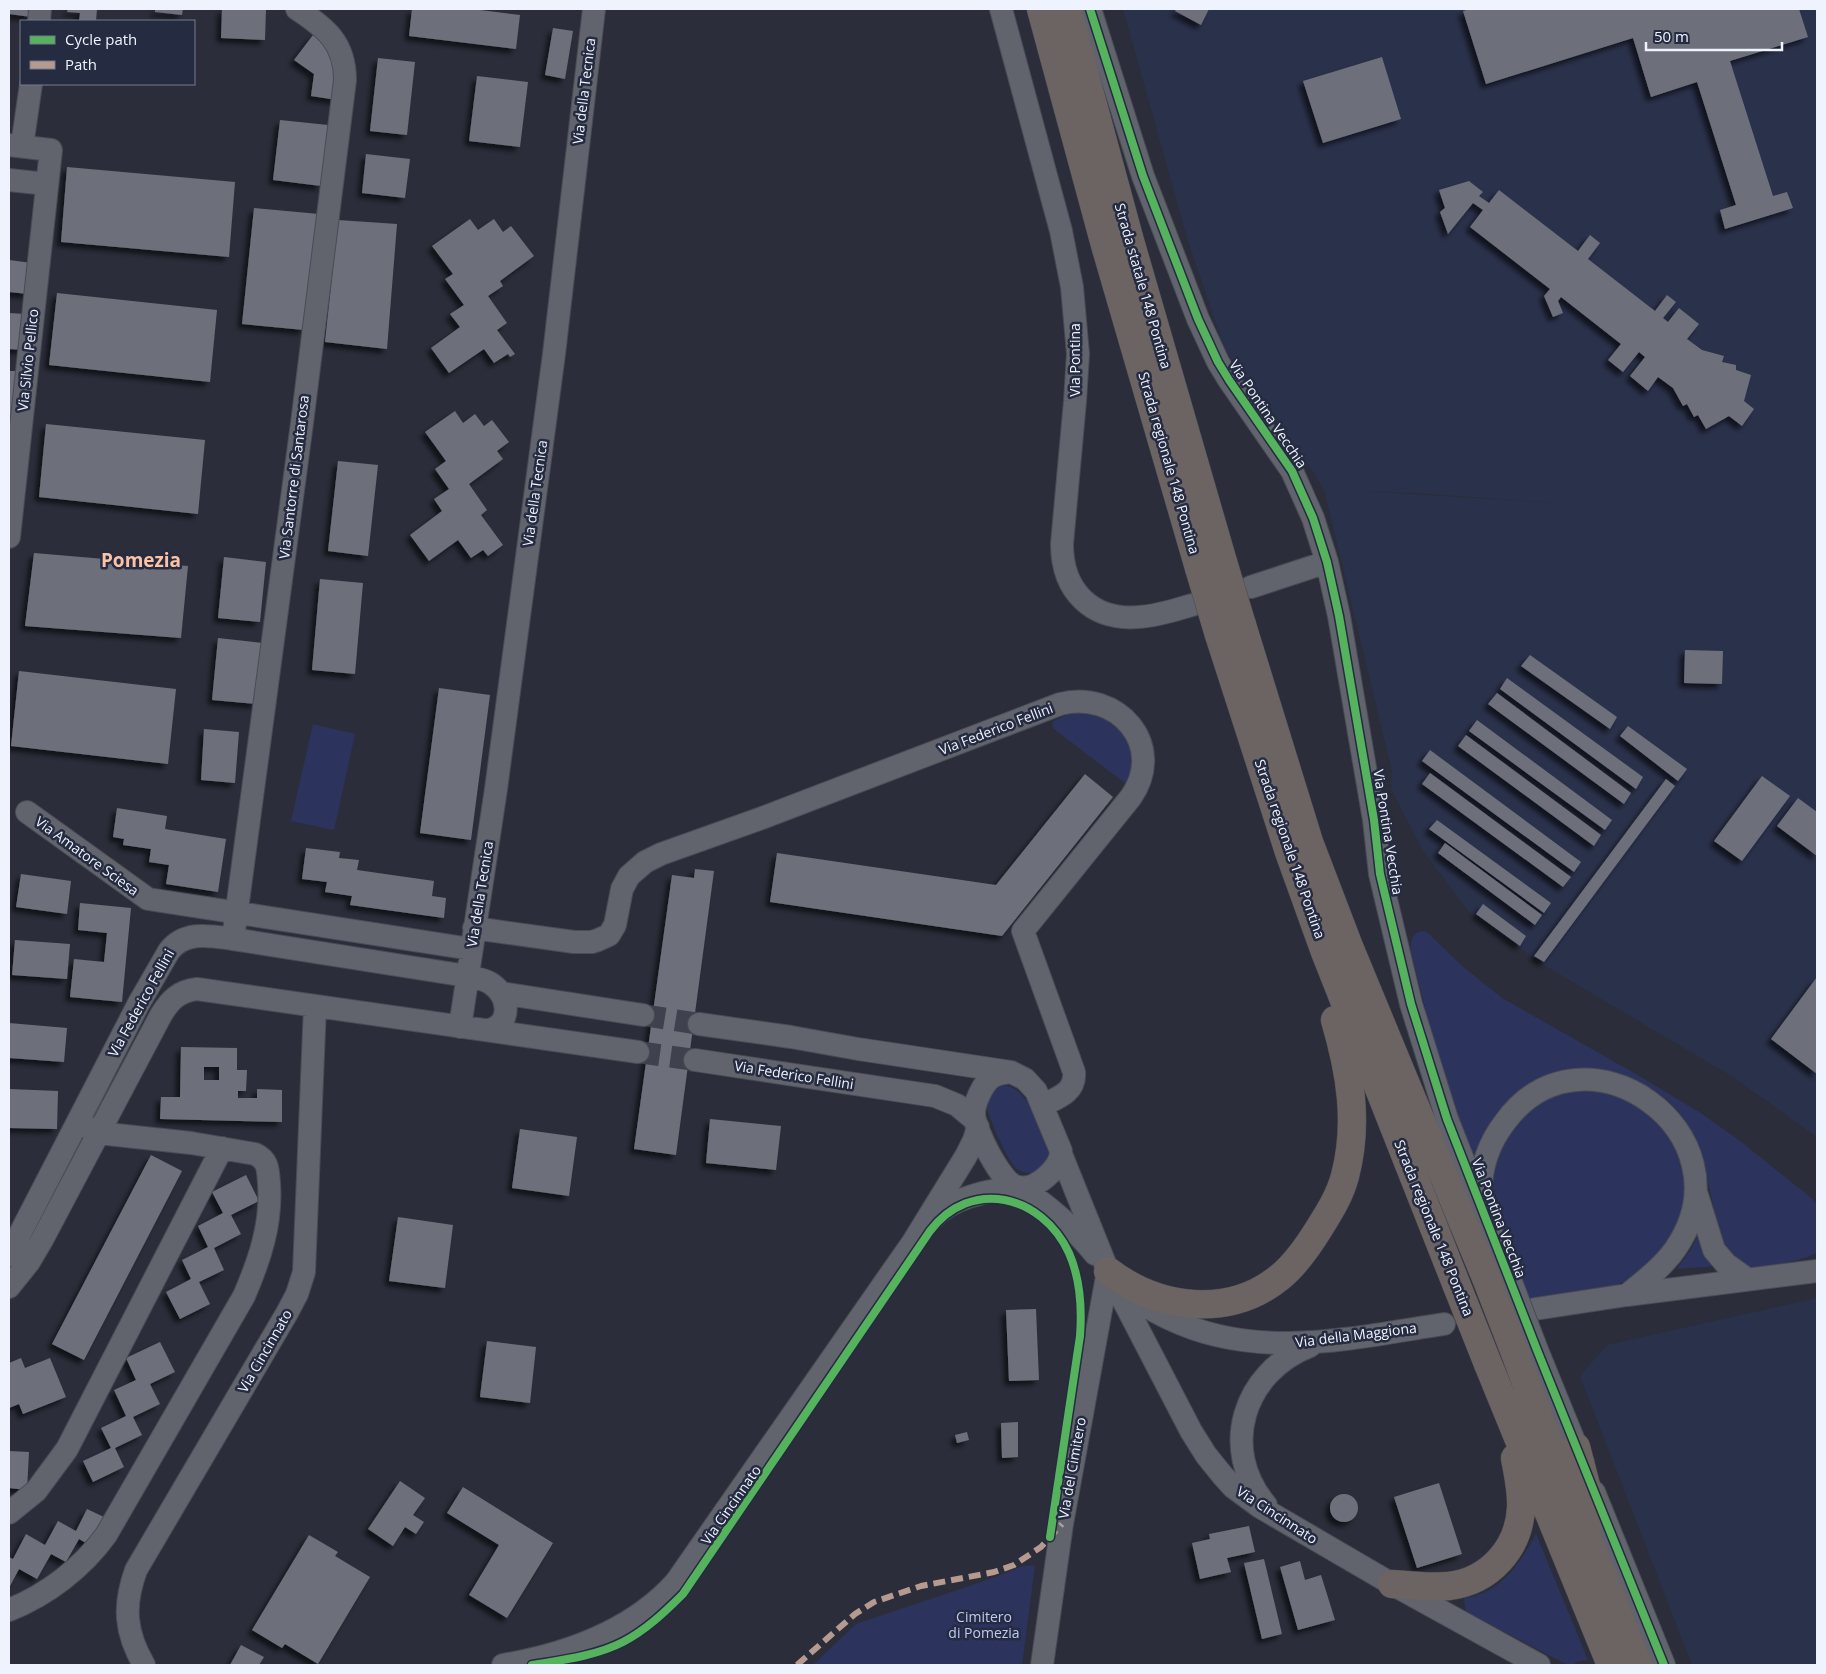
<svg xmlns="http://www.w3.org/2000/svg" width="1826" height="1674" viewBox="0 0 1826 1674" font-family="'Open Sans',sans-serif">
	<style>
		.built { fill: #2a314a; fill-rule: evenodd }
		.green { fill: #2c345d }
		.building { fill: #6d707a; fill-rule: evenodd; filter: url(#shadow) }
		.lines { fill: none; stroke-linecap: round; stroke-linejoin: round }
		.minor-tunnel { stroke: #3f424e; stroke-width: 22; stroke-dasharray: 22 11; stroke-linecap: butt }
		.minor-casing { stroke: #494c55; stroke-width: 24 }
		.highway-casing { stroke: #494c55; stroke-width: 29 }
		.minor { stroke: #61646c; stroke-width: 22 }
		.highway { stroke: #6c6363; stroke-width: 28 }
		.minor-bridge-casing { stroke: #494c55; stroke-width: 24; stroke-linecap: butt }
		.highway-bridge-casing { stroke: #494c55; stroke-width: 29; stroke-linecap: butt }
		.minor-bridge { stroke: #61646c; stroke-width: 22 }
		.highway-bridge { stroke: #6c6363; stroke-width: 28 }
		.quiet { stroke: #b69a8f; stroke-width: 6; stroke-dasharray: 12 6; stroke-linecap: butt }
		.cycleway-casing { stroke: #252b40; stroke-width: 11 }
		.cycleway { stroke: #56b35d; stroke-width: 8 }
		.labels { text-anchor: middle; stroke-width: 5; stroke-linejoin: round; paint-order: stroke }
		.street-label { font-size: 14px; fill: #eff3fe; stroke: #252b40 }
		.park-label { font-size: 14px; fill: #becaf4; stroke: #252b40 }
		.district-label { font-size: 19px; font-weight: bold; fill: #fdc2a3; stroke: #252b40 }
	</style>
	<defs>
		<filter id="shadow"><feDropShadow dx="-4.5" dy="4.5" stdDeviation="2.5" flood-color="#0009"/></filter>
	</defs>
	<rect width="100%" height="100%" fill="#2b2e3a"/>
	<!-- built -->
	<path class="built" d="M1123,9H1817V1137L1733,1077L1544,965L1471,914L1423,851L1391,789L1392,771L1324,489L1299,451L1245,382L1224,347L1188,241ZM1362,491L1416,493L1569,504Z
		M1817,1298V1665H1692L1580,1376L1607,1345Z"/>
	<!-- green -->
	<path class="green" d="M1072,712L1097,713L1118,726L1132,749V771L1126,784L1054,729L1052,724L1054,721Z
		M313,724L355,734L334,830L291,821Z
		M1425,931L1429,934L1462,966L1502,998L1634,1073L1699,1112L1740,1141L1810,1197L1817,1204V1252C1809,1260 1751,1272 1741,1266C1738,1264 1736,1259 1734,1257C1730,1252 1725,1247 1722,1242C1717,1235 1717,1222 1715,1213C1703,1158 1696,1109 1639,1082C1616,1070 1595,1067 1570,1075C1555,1080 1537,1084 1524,1091C1499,1104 1489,1135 1477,1158L1472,1160L1436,1050L1411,952C1410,941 1412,931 1425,931Z
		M1002,1085C1029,1086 1041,1132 1051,1153V1156L1036,1173C1029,1173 1023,1173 1017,1169C1009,1163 988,1117 987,1107C987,1100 992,1094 994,1089Z
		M1613,1090L1668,1127L1689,1186L1675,1240L1635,1278L1616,1285L1530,1298L1491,1205L1490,1173L1514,1121L1558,1091Z
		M1702,1227L1715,1266L1677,1269L1690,1251Z
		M1536,1534L1588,1660L1578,1661L1573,1665H1568L1466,1612L1464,1598C1500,1594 1520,1563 1536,1534Z
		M1035,1565L1022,1665H813L856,1624L987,1580L1023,1566Z"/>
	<!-- building -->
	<path class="building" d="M9,9H33L31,17L9,14Z
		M68,9H97L96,21H79L80,13L67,12Z
		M155,9H183L182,15L155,12Z
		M222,9H266L265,40L221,38Z
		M412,9H472L520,15L516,49L409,36Z
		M1176,9H1209L1201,25L1175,11Z
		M1470,9H1799L1808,37L1730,61L1773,196L1787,192L1793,208L1725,229L1720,210L1736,205L1697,82L1651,97L1633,38L1486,84L1463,11Z
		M553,28L573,31L565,79L545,75Z
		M313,35L334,50L337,100L311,96L314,74L294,60Z
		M1382,57L1401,119L1323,143L1303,81Z
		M378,58L415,62L407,135L370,131Z
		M477,76L528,82L520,147L469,141Z
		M280,120L328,125L321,186L273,180Z
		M366,154L410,159L405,198L362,193Z
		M67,167L235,182L229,257L61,242Z
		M1469,181L1483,192L1479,196L1489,203L1499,190L1578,251L1590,235L1600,243L1588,259L1655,311L1667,295L1676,302L1663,318L1668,322L1679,308L1699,324L1687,339L1702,350L1724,356L1722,362L1736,365V370L1751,375L1744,401L1754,409L1742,426L1729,416L1706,429L1698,415L1694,417L1687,404L1683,406L1673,388L1658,377L1648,391L1630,376L1645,357L1639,352L1623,372L1608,360L1621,344L1561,297L1558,301L1563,313L1553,317L1544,296L1550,289L1470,227L1483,210L1473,203L1448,234L1440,212L1445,208L1439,190Z
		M254,208L319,214L304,330L242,324Z
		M470,219L478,230L494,219L503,232L511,226L534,256L500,281L503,286L488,296L507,323L497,330L515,354L510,357L508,354L494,363L484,349L449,373L431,348L460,327L450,314L464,305L445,279L453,274L432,246Z
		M338,220L397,224L387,349L325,342Z
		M9,260L32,263L28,294L9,292Z
		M57,293L217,310L210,382L49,365Z
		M9,313L26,314L23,350L9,349Z
		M9,371H18L14,431H9Z
		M455,411L463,423L475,414L484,426L492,420L509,442L497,451L503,459L469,484L487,510L481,515L503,545L488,556L483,550L471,558L458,540L429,561L410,535L442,511L434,499L449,489L435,469L446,461L425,432Z
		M46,424L205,440L198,514L39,497Z
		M338,461L378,465L368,556L328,551Z
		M34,553L188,566L181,638L25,626Z
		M224,557L266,562L260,622L218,618Z
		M320,579L363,583L355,674L312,670Z
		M218,638L263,643L256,704L212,700Z
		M1685,650L1723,651L1722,684L1684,683Z
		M1530,655L1617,717L1610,729L1521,666Z
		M19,671L176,689L168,764L11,746Z
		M1507,678L1643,777L1636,789L1500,689Z
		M439,688L490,695L471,840L420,833Z
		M1497,693L1631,793L1624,804L1488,704Z
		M1477,720L1612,820L1605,830L1469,731Z
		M1628,726L1687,769L1678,781L1620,736Z
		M204,729L239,732L235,783L201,780Z
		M1466,735L1601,835L1594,846L1458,746Z
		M1430,750L1581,862L1574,872L1422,761Z
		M1430,773L1571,877L1563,887L1422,784Z
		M1085,774L1113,797L1002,936L770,902L777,853L996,885Z
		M1762,776L1790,796L1742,861L1714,841Z
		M1666,779L1675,786L1544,962L1534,956Z
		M1798,798L1817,812V856L1777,826Z
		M117,808L167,816L165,829L226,839L218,892L166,884L169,865L149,862L151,849L123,845L124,839L113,837Z
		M1437,820L1551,903L1544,913L1429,829Z
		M1445,843L1542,915L1535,925L1438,853Z
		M306,848L340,852L339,858L359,860L357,870L434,881L432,896L446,898L444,918L350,905L352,896L325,892L327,882L302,879Z
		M695,869L714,871L676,1155L634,1149L672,875L694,878Z
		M21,874L71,881L67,914L16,907Z
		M80,903L131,908L122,1002L70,997L74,959L104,962L107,933L78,930Z
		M1483,904L1526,936L1520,946L1476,914Z
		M15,940L70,944L67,979L12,975Z
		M1817,977V1074L1771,1039Z
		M9,1023L67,1028L64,1062L9,1058Z
		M181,1047L237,1048V1070H247L246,1091H238V1098H257V1089L282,1090V1122L160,1119L161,1097H180ZM204,1067H219V1080H204Z
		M9,1089L58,1091L57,1129L9,1128Z
		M710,1119L781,1126L776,1170L706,1163Z
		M520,1129L577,1137L569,1196L512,1188Z
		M151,1155L182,1171L84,1360L52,1344Z
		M246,1175L259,1201L231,1215L241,1234L214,1248L224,1270L199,1282L210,1304L180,1319L166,1292L191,1279L182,1260L208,1247L198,1226L223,1213L212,1192Z
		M398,1217L453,1225L445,1288L389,1281Z
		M1036,1309L1039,1380L1009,1381L1006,1310Z
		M487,1341L536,1347L530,1403L480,1397Z
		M160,1342L175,1372L150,1384L160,1404L133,1417L142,1435L115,1448L124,1467L93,1482L83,1461L111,1448L101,1428L126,1416L114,1390L136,1380L126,1358Z
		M21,1358L25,1368L50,1358L66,1397L23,1414L19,1404L9,1408V1363Z
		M1018,1422V1457L1002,1458L1001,1423Z
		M967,1432L969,1440L957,1443L955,1435Z
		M9,1451L29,1452L27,1490L9,1488Z
		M400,1481L425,1498L413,1515L424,1522L416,1534L405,1527L393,1546L368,1529Z
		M1439,1483L1462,1554L1417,1568L1394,1497Z
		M463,1487L553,1543L507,1618L469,1595L499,1545L447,1513Z
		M1330 1508a14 14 0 1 1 28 0a14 14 0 1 1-28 0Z
		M87,1509L106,1518L91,1546L79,1539L66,1562L51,1554L37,1579L19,1569L9,1588V1557L13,1559L26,1534L45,1545L58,1521L76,1531Z
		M1249,1526L1255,1552L1227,1558L1231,1572L1200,1579L1192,1543L1210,1539L1209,1534Z
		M309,1535L338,1552L335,1556L370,1577L318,1664L285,1644L282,1648L252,1630Z
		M1264,1559L1282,1634L1262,1639L1244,1563Z
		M1300,1561L1305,1580L1321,1575L1335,1620L1298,1630L1280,1567Z
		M241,1645L264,1657L259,1665H230Z"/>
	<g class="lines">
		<!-- minor-tunnel -->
		<path class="minor-tunnel" d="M643,1015L699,1024
			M638,1052L695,1060"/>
		<defs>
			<path id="minor" d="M1001,9L1061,231L1072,287L1078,354L1075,401L1062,544C1062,591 1092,621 1139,617C1157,616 1175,610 1192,605
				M1090,9L1143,176L1198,319L1218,362L1229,380L1292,471L1313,518L1327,562L1339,616L1374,820L1380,874L1411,1004L1447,1119L1508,1274
				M39,21L40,9
				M9,145L51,150L9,537
				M22,146L31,84
				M9,180L47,184
				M1251,587L1327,562
				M27,812L148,899L471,949
				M474,928L574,942H592L598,940L609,935L615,925L622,889L629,876L645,862L661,854L762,818L1060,704C1117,689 1167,745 1131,797L1023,931L1074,1072C1076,1092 1058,1098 1043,1105
				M233,939L302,423L345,80C345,43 326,28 297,9
				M501,993L643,1015
				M699,1024L791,1037L858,1049L1011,1072L1025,1079L1036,1091L1061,1151C1061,1162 1054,1170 1046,1177C1038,1184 1026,1190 1015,1186C1000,1180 975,1130 974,1114C974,1103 983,1083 992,1077C998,1073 1004,1073 1011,1072
				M460,1027L496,789L554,354L594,9
				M695,1060L935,1096L957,1105L975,1120
				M1061,1154L1108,1271L1191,1431L1206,1455L1223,1476L1233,1487L1260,1507L1392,1584L1539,1665
				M1020,1187C1049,1206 1073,1227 1095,1254
				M1697,1195L1714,1250L1726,1264L1747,1279
				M1481,1196C1480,1169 1488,1144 1505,1122C1584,1014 1753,1133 1676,1248C1663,1267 1644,1281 1627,1295
				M931,1220C952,1197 987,1191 1016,1187
				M9,1255L139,1003L169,951C185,930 211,936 233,939L467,976C475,978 484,979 490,983C509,994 513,1024 489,1030
				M9,1287L29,1262L42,1240L161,1015C170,1000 179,991 197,989L638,1052
				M1125,1290C1138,1303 1153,1311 1170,1319C1258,1361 1352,1338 1444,1324
				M1535,1309L1627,1295L1817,1271
				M1537,1350L1583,1463
				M1594,1492L1664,1665
				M1266,1505C1219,1449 1243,1372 1310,1346
				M9,1513L36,1491L67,1449L222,1148
				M9,1610C47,1595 82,1568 106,1535L244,1296C260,1259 272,1223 269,1183C268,1169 268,1160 255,1154L191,1143L98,1133L87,1127
				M144,1665C125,1632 123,1606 136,1570L287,1313L297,1294L304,1272L315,1006
				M503,1665C567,1654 632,1631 676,1582L913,1242L966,1156L974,1140L978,1127
				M1042,1665L1062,1524L1108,1271"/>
			<path id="highway" d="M1041,9L1105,245L1199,568
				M1067,9L1130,241L1223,562
				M1242,625L1309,842L1348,944L1486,1278
				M1219,635L1289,852L1325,952L1457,1286
				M1108,1271C1158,1309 1229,1319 1280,1277C1296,1264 1309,1245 1320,1227C1330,1211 1340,1195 1345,1176C1359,1123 1350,1071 1335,1020
				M1517,1358L1536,1410L1638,1665
				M1488,1364L1611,1665
				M1576,1447L1594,1516
				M1392,1584C1411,1585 1430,1588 1449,1586C1490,1581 1519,1548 1521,1508C1522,1491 1518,1475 1515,1458"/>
		</defs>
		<!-- minor casing -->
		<use href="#minor" class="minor-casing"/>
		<!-- highway casing -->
		<use href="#highway" class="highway-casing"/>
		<!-- minor -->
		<use href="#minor" class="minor"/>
		<!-- highway -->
		<use href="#highway" class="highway"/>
		<defs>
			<path id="minor-bridge" d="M1508,1274L1537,1350"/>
			<path id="highway-bridge" d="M1223,562L1242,625
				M1199,568L1219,635
				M1486,1278L1517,1358
				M1457,1286L1488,1364"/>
		</defs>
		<!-- minor-bridge casing -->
		<use href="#minor-bridge" class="minor-bridge-casing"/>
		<!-- highway-bridge casing -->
		<use href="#highway-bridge" class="highway-bridge-casing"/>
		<!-- minor-bridge -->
		<use href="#minor-bridge" class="minor-bridge"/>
		<!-- highway-bridge -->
		<use href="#highway-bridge" class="highway-bridge"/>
		<!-- quiet -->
		<path class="quiet" d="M797,1665L855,1614L874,1602L921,1586L994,1572L1014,1565L1041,1547L1062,1524"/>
		<defs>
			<path id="cycleway" d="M1090,9L1143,176L1198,319L1218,362L1229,380L1292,471L1313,518L1327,562L1339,616L1374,820L1380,874L1411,1004L1447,1119L1537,1350L1664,1665
				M532,1665C562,1660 596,1656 623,1642C646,1630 665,1612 683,1594L930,1231C971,1177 1042,1195 1069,1253C1080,1278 1082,1309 1080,1336L1050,1537"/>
		</defs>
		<!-- cycleway casing -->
		<use href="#cycleway" class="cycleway-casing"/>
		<!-- cycleway -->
		<use href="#cycleway" class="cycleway"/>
	</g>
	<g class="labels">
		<!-- street labels -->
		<g class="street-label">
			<text transform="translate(584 91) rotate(-83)" y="5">Via della Tecnica</text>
			<text transform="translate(1143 286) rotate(74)" y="5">Strada statale 148 Pontina</text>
			<text transform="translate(28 360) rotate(-84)" y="5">Via Silvio Pellico</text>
			<text transform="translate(1075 360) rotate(-90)" y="5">Via Pontina</text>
			<text transform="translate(1268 414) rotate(56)" y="5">Via Pontina Vecchia</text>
			<text transform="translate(1169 463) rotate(74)" y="5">Strada regionale 148 Pontina</text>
			<text transform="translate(294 477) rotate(-83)" y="5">Via Santorre di Santarosa</text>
			<text transform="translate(535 493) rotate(-82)" y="5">Via della Tecnica</text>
			<text transform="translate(996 729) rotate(-21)" y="5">Via Federico Fellini</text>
			<text transform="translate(1388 832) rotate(81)" y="5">Via Pontina Vecchia</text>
			<text transform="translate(1290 849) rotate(71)" y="5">Strada regionale 148 Pontina</text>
			<text transform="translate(87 856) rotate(36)" y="5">Via Amatore Sciesa</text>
			<text transform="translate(480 894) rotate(-81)" y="5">Via della Tecnica</text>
			<text transform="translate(141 1003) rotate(-61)" y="5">Via Federico Fellini</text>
			<text transform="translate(794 1075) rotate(9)" y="5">Via Federico Fellini</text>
			<text transform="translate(1499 1218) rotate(69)" y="5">Via Pontina Vecchia</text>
			<text transform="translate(1434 1228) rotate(68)" y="5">Strada regionale 148 Pontina</text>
			<text transform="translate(1356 1335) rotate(-7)" y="5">Via della Maggiona</text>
			<text transform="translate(265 1351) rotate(-60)" y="5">Via Cincinnato</text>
			<text transform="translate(1072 1468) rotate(-80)" y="5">Via del Cimitero</text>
			<text transform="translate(731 1505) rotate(-55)" y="5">Via Cincinnato</text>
			<text transform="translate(1277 1515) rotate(33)" y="5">Via Cincinnato</text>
		</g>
		<!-- park labels -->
		<g class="park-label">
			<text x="984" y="1622">Cimitero<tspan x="984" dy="16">di Pomezia</tspan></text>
		</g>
		<!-- district labels -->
		<g class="district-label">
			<text x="141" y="567">Pomezia</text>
		</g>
	</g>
	<!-- border -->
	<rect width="1826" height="1674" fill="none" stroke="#eff3fe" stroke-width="20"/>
	<!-- legend -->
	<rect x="20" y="20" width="175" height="65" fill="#252b40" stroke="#767b8c"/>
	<rect x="30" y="36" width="25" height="8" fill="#56b35d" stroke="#767b8c"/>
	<text x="65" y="45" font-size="15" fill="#eff3fe">Cycle path</text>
	<rect x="30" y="61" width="25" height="8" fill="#b69a8f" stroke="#767b8c"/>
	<text x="65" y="70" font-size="15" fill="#eff3fe">Path</text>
	<!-- scale -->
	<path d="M1646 42v8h136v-8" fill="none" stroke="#eff3fe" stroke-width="2.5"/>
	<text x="1654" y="42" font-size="15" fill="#eff3fe" stroke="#252b40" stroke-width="4" paint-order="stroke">50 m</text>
</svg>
